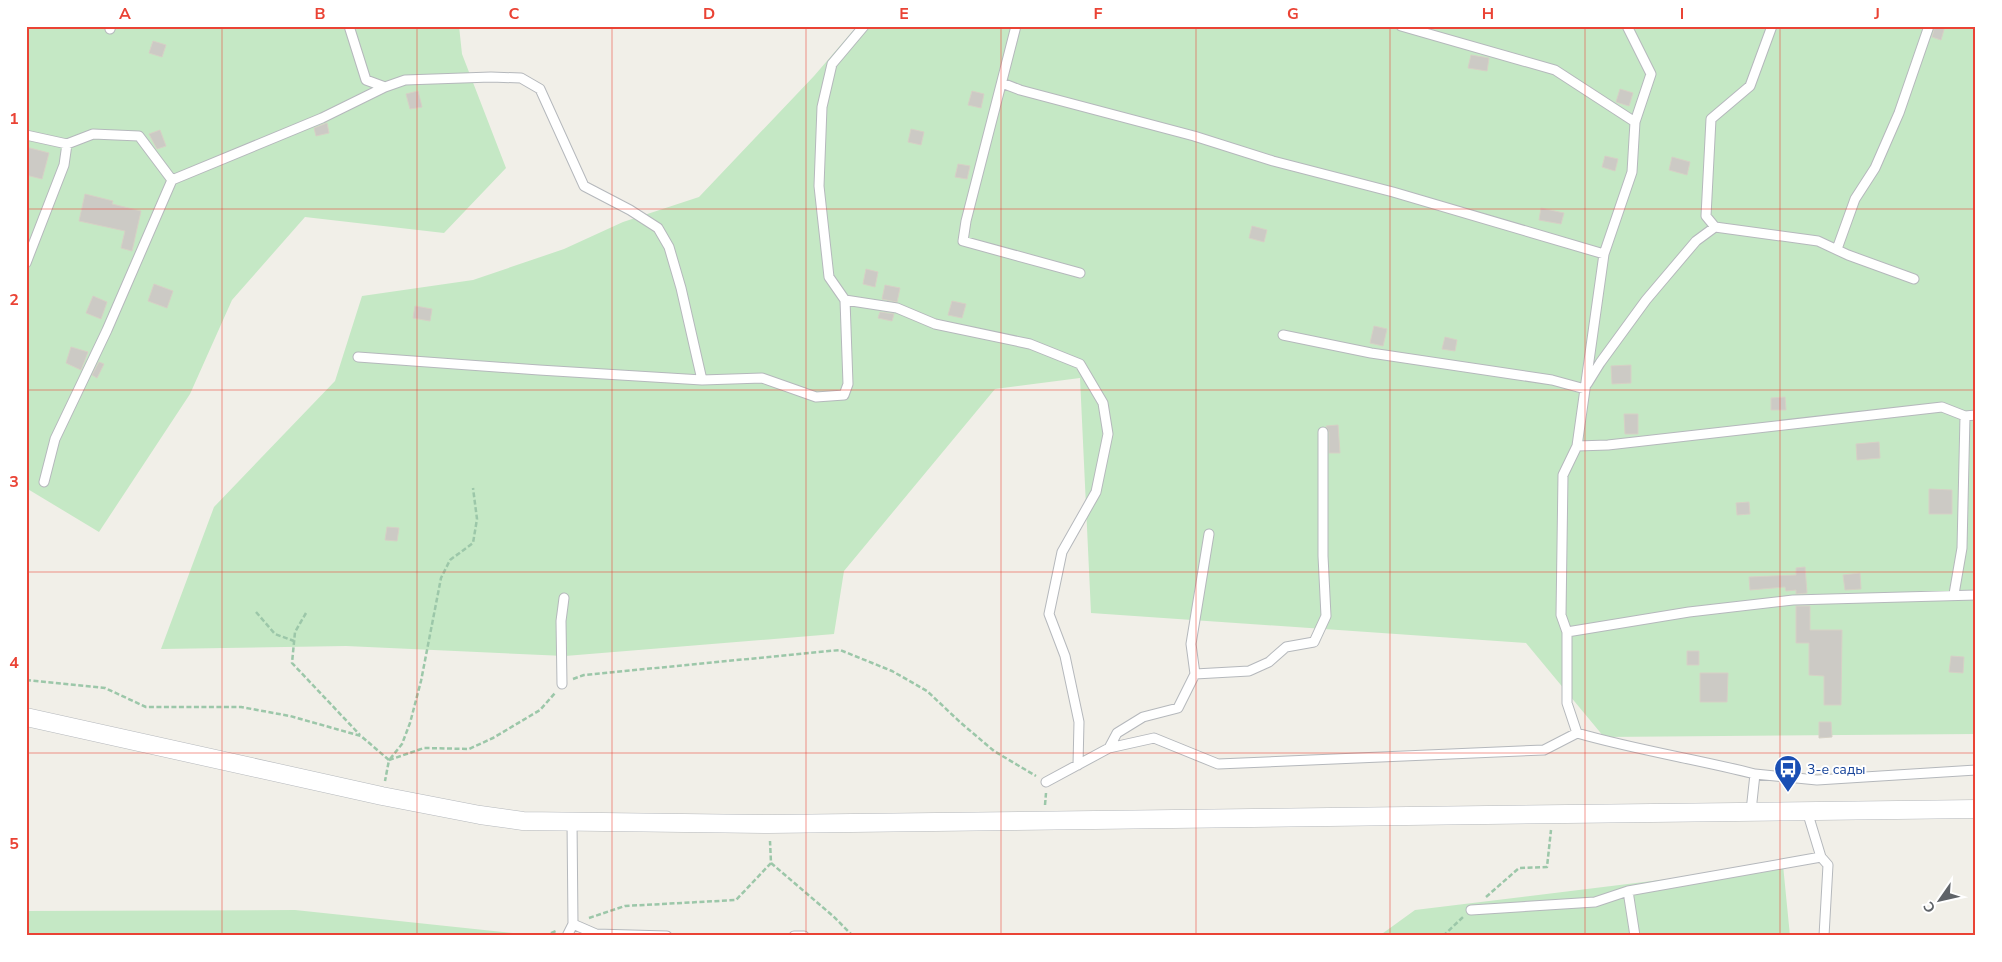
<svg xmlns="http://www.w3.org/2000/svg" width="2002" height="962" viewBox="0 0 2002 962" font-family="'Nunito Sans',sans-serif">
	<style>
		.green { fill: #c5e8c5 }
		.building { fill: #cccac5; stroke: #d6d1c6 }
		.lines { fill: none; stroke-linecap: round; stroke-linejoin: round }
		.lane-casing { stroke: #b5b8bc; stroke-width: 11 }
		.street-casing { stroke: #b5b8bc; stroke-width: 19 }
		.path { stroke: #9cc7a9; stroke-width: 2.5; stroke-dasharray: 5 2.5; stroke-linecap: butt }
		.lane { stroke: #fff; stroke-width: 9 }
		.street { stroke: #fff; stroke-width: 18 }
		.grid { fill: none; stroke: #ea4335; stroke-width: 1; stroke-opacity: 0.55 }
		.labels { text-anchor: middle; stroke-width: 4; stroke-linejoin: round; paint-order: stroke }
		.transit-label { font-size: 14px; fill: #164399; stroke: #fff; text-anchor: start }
		.neatline { fill: none; stroke: #ea4335; stroke-width: 2 }
		.grid-label { font-size: 16px; text-anchor: middle; font-weight: bold; fill: #ea4335 }
	</style>
	<rect width="100%" height="100%" fill="#f1efe8"/>
	<!-- green -->
	<path class="green" d="M26,26H459L462,54L506,168L444,233L305,217L232,300L190,394L99,532L26,488Z
		M857,26H1976V734L1604,737L1526,643L1091,613L1080,378L995,389L844,571L834,634L565,656L346,646L161,649L214,507L335,381L362,296L473,280L564,249L623,222L699,197L814,76Z
		M1783,865L1790,936H1379L1415,910Z
		M295,910L542,936H26V911Z"/>
	<!-- building -->
	<path class="building" d="M1935,26H1945L1941,40L1932,37Z
		M153,41L166,45L162,57L149,53Z
		M1471,55L1489,58L1487,71L1468,68Z
		M1620,89L1633,93L1629,106L1616,102Z
		M418,91L422,107L410,109L406,94Z
		M972,91L984,94L981,108L968,105Z
		M327,123L329,133L316,136L314,128Z
		M911,129L924,132L921,145L908,142Z
		M160,130L166,146L157,149L149,134Z
		M26,147L49,153L42,179L26,175Z
		M1605,156L1618,159L1615,171L1602,167Z
		M1672,157L1690,162L1687,175L1669,170Z
		M958,164L970,166L967,179L955,177Z
		M85,194L113,201L112,204L141,211L132,251L121,248L125,231L79,221Z
		M1541,208L1564,213L1561,224L1539,220Z
		M1252,226L1267,230L1264,242L1249,238Z
		M866,269L878,272L875,287L863,284Z
		M154,284L173,291L167,308L148,301Z
		M885,285L900,288L897,302L882,299Z
		M93,296L107,302L101,319L86,313Z
		M952,301L966,304L962,318L948,315Z
		M415,306L432,309L430,321L413,318Z
		M880,312L894,314L892,321L878,318Z
		M1374,326L1387,329L1383,346L1370,343Z
		M1445,337L1457,340L1455,351L1442,349Z
		M71,347L88,352L81,370L66,363Z
		M99,362L104,364L97,378L92,375Z
		M1631,365V383L1612,384L1611,366Z
		M1785,397L1786,410H1771V398Z
		M1624,414H1638V434H1625Z
		M1338,425L1340,453H1329V432L1326,426Z
		M1879,442L1880,458L1857,460L1856,444Z
		M1929,489L1952,490V514H1929Z
		M1749,502L1750,514L1737,515L1736,503Z
		M387,527L399,528L397,541L385,540Z
		M1805,567L1807,593L1796,594V590L1786,591L1785,587L1750,590L1749,577L1796,575V568Z
		M1860,573L1861,589L1845,590L1843,575Z
		M1796,606H1810V630H1842L1841,705H1824V676L1809,675V643H1796Z
		M1687,651H1699V665H1687Z
		M1951,656L1964,657L1963,673L1949,672Z
		M1700,673H1728L1727,702H1700Z
		M1819,722H1831L1832,737L1819,738Z"/>
	<g class="lines">
		<defs>
			<path id="lane" d="M349,26L366,80L385,87
				M1016,26L966,221L963,241L1080,273
				M1401,26L1555,70L1635,122
				M110,29L111,26
				M1002,83L1020,90L1194,136L1273,161L1393,192L1604,254
				M26,135L67,144L93,134L139,136L172,180
				M1715,227L1706,216L1711,119L1750,86L1772,26
				M1837,249L1855,199L1875,168L1899,113L1929,26
				M26,263L64,165L67,144
				M845,300L897,308L935,324L1030,344L1080,364L1103,403L1108,434L1096,492L1062,552L1049,614L1065,656L1079,722L1078,765
				M1283,335L1371,353L1552,380L1585,389
				M358,357L539,370L702,380L762,378L816,397L844,395L848,384L845,300L829,277L819,186L822,107L832,64L864,26
				M1587,384L1600,363L1646,300L1696,241L1715,227L1818,241L1848,255L1914,279
				M1577,446L1608,445L1942,407L1965,416L1976,415
				M44,482L55,439L107,330L172,180L322,118L385,87L405,80L491,77L521,78L540,89L584,186L630,210L658,228L669,247L681,288L702,380
				M1954,594L1962,548L1965,416
				M1567,632L1689,612L1793,600L1976,595
				M1195,674L1191,644L1209,534
				M562,684L561,621L564,598
				M1577,733L1567,703V632L1561,615L1563,475L1577,446L1604,254L1632,172L1635,122L1651,74L1627,26
				M1109,748L1117,733L1143,717L1178,708L1195,674L1249,671L1269,662L1286,647L1314,642L1326,616L1323,556V432
				M1755,774L1817,780L1976,770
				M1046,782L1109,748L1154,738L1218,764L1544,750L1577,733C1636,750 1696,759 1755,774L1751,811
				M1807,811L1821,857L1828,865L1824,936
				M572,821L573,924L596,934L667,936
				M1628,891L1635,936
				M1471,910L1595,902L1628,891L1821,857
				M567,936L573,924
				M794,936H804"/>
			<path id="street" d="M26,717L382,796L480,815L523,821L769,824L1976,809"/>
		</defs>
		<!-- lane casing -->
		<use href="#lane" class="lane-casing"/>
		<!-- street casing -->
		<use href="#street" class="street-casing"/>
		<!-- path -->
		<path class="path" d="M256,612L275,634L294,641
			M306,613L295,632L292,663L360,735
			M573,679L584,675L840,650L892,671L927,691L961,723L994,751L1036,776
			M26,680L105,688L146,707H241L290,716L361,736L389,760L385,781
			M390,759L402,744L410,723L421,681L441,578L450,560L473,543L477,519L473,488
			M389,760L424,748L469,749L493,738L540,710L555,693
			M1045,805L1046,793
			M771,863L833,916L853,936
			M1486,897L1519,868L1547,867L1551,830
			M589,918L625,906L736,900L771,863L770,841
			M544,936L556,931
			M1443,936L1463,917"/>
		<!-- lane -->
		<use href="#lane" class="lane"/>
		<!-- street -->
		<use href="#street" class="street"/>
	</g>
	<!-- grid -->
	<path class="grid" d="M222,26V936M417,26V936M612,26V936M806,26V936M1001,26V936M1196,26V936M1390,26V936M1585,26V936M1780,26V936M26,209H1976M26,390H1976M26,572H1976M26,753H1976"/>
	<!-- icons -->
	<defs>
		<symbol id="bus-pin" viewBox="-11 -11 22 30"><path d="M0 17L-7.5 6A9.5 9.5 0 1 1 7.5 6Z" fill="#1a4fb4" stroke="#fff"/><path d="M-5-6H5V4H4V6H2V4H-2V6H-4V4H-5ZM-3.5-4V0h7V-4ZM-3.5 1.2v1.5H-2V1.2ZM2 1.2v1.5H3.5V1.2Z" fill="#fff"/></symbol>
	</defs>
	<g fill-rule="evenodd">
		<use href="#bus-pin" x="1772" y="753" width="32" height="43"/>
	</g>
	<g class="labels">
		<!-- transit labels -->
		<g class="transit-label">
			<text x="1807" y="774">3-е сады</text>
		</g>
	</g>
	<!-- border -->
	<rect width="2002" height="962" fill="none" stroke="#ffffff" stroke-width="55"/>
	<!-- north arrow -->
	<g transform="translate(1940 900) rotate(236)" stroke="#ffffff" stroke-width="4" paint-order="stroke">
	<path d="M0-4L9 19L0 12L-9 19Z" fill="#5f6368"/>
	<text y="-8" font-size="14" font-weight="bold" text-anchor="middle" fill="#5f6368">С</text>
	</g>
	<rect x="28" y="28" width="1946" height="906" class="neatline"/>
	<g class="grid-label">
		<text x="125" y="19">A</text>
		<text x="320" y="19">B</text>
		<text x="514" y="19">C</text>
		<text x="709" y="19">D</text>
		<text x="904" y="19">E</text>
		<text x="1098" y="19">F</text>
		<text x="1293" y="19">G</text>
		<text x="1488" y="19">H</text>
		<text x="1682" y="19">I</text>
		<text x="1877" y="19">J</text>
		<text x="14" y="124">1</text>
		<text x="14" y="305">2</text>
		<text x="14" y="487">3</text>
		<text x="14" y="668">4</text>
		<text x="14" y="849">5</text>
	</g>
</svg>
